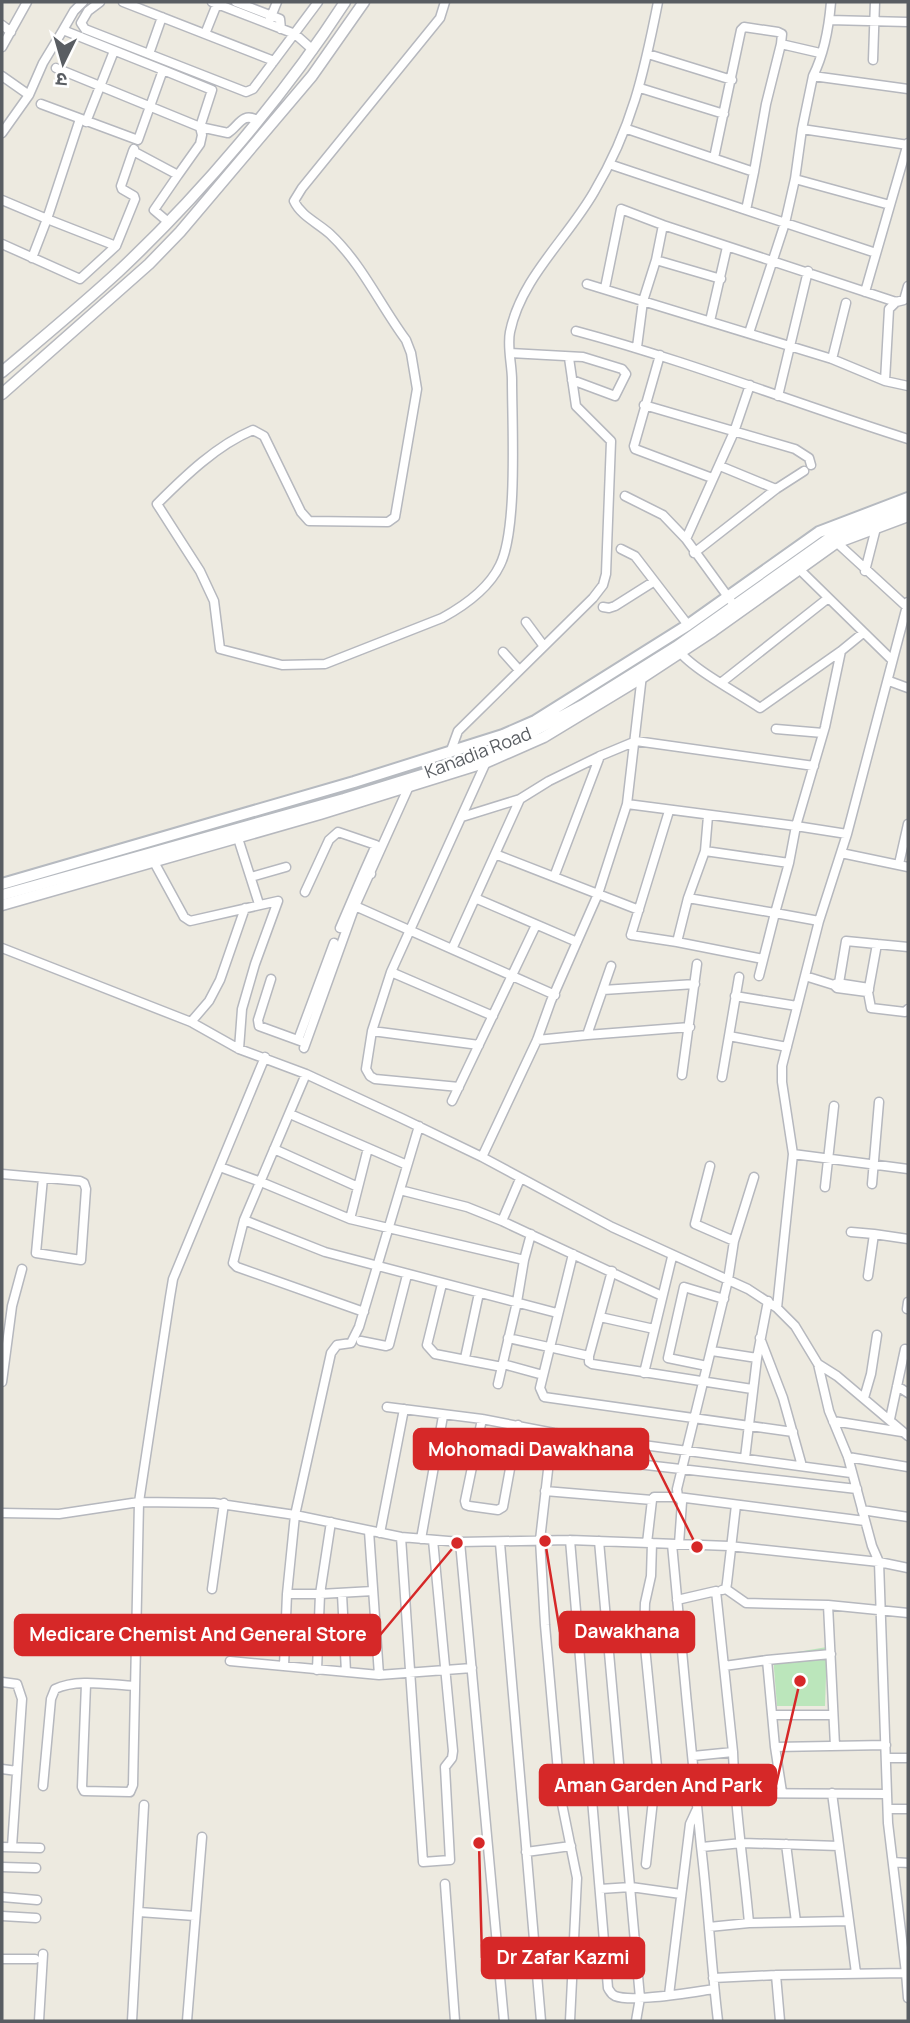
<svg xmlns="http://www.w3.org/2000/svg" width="910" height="2023" viewBox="0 0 910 2023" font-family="Manrope,'Noto Sans Devanagari',sans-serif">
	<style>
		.green { fill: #bbe6bb }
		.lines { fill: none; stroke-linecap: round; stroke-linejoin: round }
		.minor-casing { stroke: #b6b8be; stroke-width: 11 }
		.tertiary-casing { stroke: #b6b8be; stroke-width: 13 }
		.secondary-casing { stroke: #b6bac0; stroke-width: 14 }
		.minor { stroke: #fff; stroke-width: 8 }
		.tertiary { stroke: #fff; stroke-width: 10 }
		.secondary { stroke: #fff; stroke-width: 10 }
		.labels { text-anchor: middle; stroke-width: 5; stroke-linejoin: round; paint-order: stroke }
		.street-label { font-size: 18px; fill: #595d62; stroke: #fff }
		.leader { fill: none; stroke: #d62828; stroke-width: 2.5 }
		.callout-dot { fill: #d62828; stroke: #fff; stroke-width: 2.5 }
		.callout { fill: #d62828; stroke: #d62828; stroke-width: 2.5 }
		.callout-label { font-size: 19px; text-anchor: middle; font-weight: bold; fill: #fff }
	</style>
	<rect width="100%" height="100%" fill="#edeae0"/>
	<!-- green -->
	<path class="green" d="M827,1647L825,1706H777L773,1656Z"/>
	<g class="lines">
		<defs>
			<path id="minor" d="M100,2L88,11L81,23L85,29L246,92L253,89L318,2
				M123,2L274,61
				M212,2L295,34L313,50
				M236,2L280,19L281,29
				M445,2L440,18L302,188L294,201C301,216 318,223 330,234C362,264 380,305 406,340L411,353L417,389L395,517L388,522L309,521L301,512L264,436L253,430C217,445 185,476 157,504L200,571L214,601L220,649L282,665L325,664L442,618C464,606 489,588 500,565C518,529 512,424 512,380C512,365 507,347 510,332C521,278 567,239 594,192C632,128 644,73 658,2
				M831,2C829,26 824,54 813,76L908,89
				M270,19L277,2
				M829,20L908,22
				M2,25L11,32
				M63,30L74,11L83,2
				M205,34L217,4
				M2,47L27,2
				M149,54L162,17
				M648,54L732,80
				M873,60L875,2
				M56,68L200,127L228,133C239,126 242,112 257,120
				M2,76L29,95L2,133
				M640,88L724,114
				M29,95L43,63L63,30L163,70L138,140L41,104
				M80,119L47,219L116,246L135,199L134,196L122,189L121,186L133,151
				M86,122L114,51
				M627,129L754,172L766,104L781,44
				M802,129L813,76
				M134,149L133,151L178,175L200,144L202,135L200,127L212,90L163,70
				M714,158L741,30L744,27L778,32L782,34L781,44L820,53
				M609,164L746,210L754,172
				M795,179L890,205
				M2,200L47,219L32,258
				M746,210L876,253
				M167,221L154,210L178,175
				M2,244L80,279L116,246
				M656,260L721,279
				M587,284L832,359L885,381L908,386
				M605,288L621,209L663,225
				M865,292L908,143
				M710,321L727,247
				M576,331C688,361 797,404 908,439
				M749,333L785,223L795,179L802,129L908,145
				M637,347L643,301L656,260L663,225L896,302L904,300L908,286
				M510,353L583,357L622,369L626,374L615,396L572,380
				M660,355L634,446L635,449L712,478
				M832,359L846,303
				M885,381L889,309L896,302
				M778,396L808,271
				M644,405L795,449L809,458L811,465
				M720,466L776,489
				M625,496L663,515L686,539
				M834,540L907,607
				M621,549L635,556L688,625
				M694,553L776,489L804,471
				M797,567L892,660
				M865,571L876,528L874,523
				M731,601L686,539L734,432L750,385
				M908,602L847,834L819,921L782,1066V1082L793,1154L777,1308L795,1326L818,1364L829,1411L848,1457L872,1546L879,1562L888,1823L906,1973H908
				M603,607L609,608L615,606L653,582
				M526,622L543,645
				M841,651L863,633
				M503,652L519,670
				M889,681L908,688
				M722,682L827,599
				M776,729L823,733
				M450,753L458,731L593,598L603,585L606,574L611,441L576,406L569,358
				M627,804L796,826L825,727L841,651L760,708C740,694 688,667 677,648
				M669,811L631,935L677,942L688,898L775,913L789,863L796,826L847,834
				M462,817L520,799L549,781L600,756L636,741L814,766
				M236,832L259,904
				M705,851L789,863
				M841,853L908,867
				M495,854L639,910
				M154,862L184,917L190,921L278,901L255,964L242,1009L239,1049
				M899,864L908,824
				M251,877L286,867
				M554,877L600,756
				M305,892L329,840L338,832L376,845L364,872L371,874
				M475,898L577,942
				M688,898L705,851L708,816
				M355,906L555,995
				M340,928L364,872
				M677,942L763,959
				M2,948L191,1022L239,1049L306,1074L401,1118L482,1157L612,1227L748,1289L777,1308
				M452,949L520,799
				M391,972L493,1016
				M759,976L775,913L819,921
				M805,976L834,985
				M271,979L258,1020L259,1026L303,1042
				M837,983L869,988V990L867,992L837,988L834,985Z
				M839,983L846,941L908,947
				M869,988L877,944
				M603,990L695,984
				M868,992L871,1008L905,1012L908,1009
				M735,996L797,1006
				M191,1022L209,1001L220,980L245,908
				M372,1031L479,1045
				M587,1035L690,1027
				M729,1036L787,1047
				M298,1040L334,943
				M537,1040L587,1035L611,966
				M304,1048L355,906L410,784
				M306,1074L244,1220L233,1263L237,1267L364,1312
				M682,1075L697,964
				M722,1077L739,977
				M459,1087L375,1079L370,1076L366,1069L372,1031L391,972L487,760
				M452,1101L536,925
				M290,1114L407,1165
				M274,1149L358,1187
				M793,1154L908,1169
				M482,1157L537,1040L551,1001L598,894L627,804L642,675
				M710,1166L695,1224L734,1241
				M220,1167L261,1182L350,1219L524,1260
				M2,1174L80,1181L84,1183L86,1189L81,1260L36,1253L43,1178
				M872,1184L879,1102
				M825,1187L834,1106
				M400,1190L467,1207L502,1221L662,1296
				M350,1219L368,1148
				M244,1220L325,1252L557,1313
				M502,1221L520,1179
				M851,1232L874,1234
				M573,1254L540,1388L544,1397L793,1432
				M868,1276L874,1234L908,1239
				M442,1284L427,1345L435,1354L502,1367
				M907,1309L908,1302
				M600,1317L654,1329
				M508,1338L589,1356L612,1271
				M760,1338L783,1398L802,1466
				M361,1341L386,1346L389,1345L407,1275
				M712,1351L757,1358
				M589,1356V1362L592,1364L752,1389
				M465,1358L479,1293
				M503,1364L543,1375
				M818,1364L837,1376L908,1436
				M707,1366L668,1358L684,1287L724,1299
				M644,1373L672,1257
				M2,1382L12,1306L22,1269
				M498,1384L517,1302L524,1260L531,1234
				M897,1386L908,1393
				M864,1398L871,1374L877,1335
				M387,1407L482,1419L554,1433L851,1473
				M482,1419L465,1501L466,1505L469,1506L498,1510L503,1507L518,1425
				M890,1419L905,1349
				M833,1421L902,1432
				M848,1457L908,1467
				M745,1458L757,1358L768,1301
				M602,1460L857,1489
				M548,1470L540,1540L545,1625L560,1794L577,1878L570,2021
				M545,1491L652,1500L654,1497H678L865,1521
				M862,1510L908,1517
				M2,1513L59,1514L139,1502L214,1503L295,1515L401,1537L460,1542L570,1540L729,1546L879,1562L908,1568
				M331,1522L320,1594L373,1591
				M369,1531L379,1675
				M380,1533L404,1409
				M401,1537L423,1862L450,1860L445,1767L452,1758L453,1751L433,1540
				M421,1539L443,1416
				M570,1540L608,1988C611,1993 611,1994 615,1996C633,2003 693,1992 714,1989
				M599,1541L640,1998L636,2021
				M460,1542L504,2021
				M500,1543L541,2021
				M647,1543L652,1500
				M652,1543L651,1576L645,1603L644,1637L660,1797L696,1800L735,1793L887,1794
				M672,1544C681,1644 691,1746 701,1846C708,1904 711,1963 718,2021
				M679,1544L682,1502L678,1497L677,1489L728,1280L734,1241L754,1177
				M212,1589L224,1503
				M726,1589L746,1603L828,1605L908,1613
				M722,1590L726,1589L727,1583L736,1505
				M342,1594L346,1672
				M677,1600L716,1591L733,1752L693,1756
				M828,1605L835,1746
				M230,1661L379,1675L472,1668
				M284,1666L287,1594
				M724,1666L767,1660
				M317,1670L320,1594H287L295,1515L331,1353L337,1345L351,1343L359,1327L419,1126
				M2,1682L17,1684L22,1699L12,1847
				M86,1684L82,1787L84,1791L130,1792L133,1785L139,1502L170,1297L173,1279L265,1057
				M772,1715H833
				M775,1747L886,1745
				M733,1752C735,1809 744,1866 749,1923
				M886,1758H908
				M2,1769L17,1771
				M43,1786L51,1699L55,1689C78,1678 110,1685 135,1686
				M782,1792L775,1747L767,1660L831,1654
				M832,1793L856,1973
				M888,1809H908
				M786,1844L796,1922
				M2,1847L40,1848
				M702,1847L742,1843L839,1846
				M526,1852L571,1846
				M893,1862L908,1863
				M646,1864L653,1800L660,1797
				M2,1867L36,1868
				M445,1884L455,2021
				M600,1889L631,1887L681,1894
				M2,1897L37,1900
				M139,1912L195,1916
				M2,1916L36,1918
				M709,1927L749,1923L849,1921
				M2,1959H35
				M713,1978L776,1975
				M669,1995L690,1824L696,1811
				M39,2021L43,1954
				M132,2021L144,1805
				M187,2021L202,1837
				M780,2021L776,1975L906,1973L908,1998"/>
			<path id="tertiary" d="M2,372C41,339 81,306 119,271C201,194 284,96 345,2
				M2,394L149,264L180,232L312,76L364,2
				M2,905L320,814L487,762L544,737L643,677L713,631L836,543L908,516"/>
			<path id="secondary" d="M2,884L354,782L503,735L535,721L688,625L819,532L908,498
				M2,895L344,799L425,774L513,742L583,705L676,647L831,537L908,508"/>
		</defs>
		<!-- minor casing -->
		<use href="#minor" class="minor-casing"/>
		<!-- tertiary casing -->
		<use href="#tertiary" class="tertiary-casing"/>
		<!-- secondary casing -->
		<use href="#secondary" class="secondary-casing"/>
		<!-- minor -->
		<use href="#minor" class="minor"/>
		<!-- tertiary -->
		<use href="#tertiary" class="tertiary"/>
		<!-- secondary -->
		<use href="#secondary" class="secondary"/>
	</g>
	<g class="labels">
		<!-- street labels -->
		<g class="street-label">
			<text transform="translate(478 753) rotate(-21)" y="6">Kanadia Road</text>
		</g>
	</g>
	<!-- callouts -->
	<path class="leader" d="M697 1547L648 1449M545 1541L560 1632M457 1543L380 1635M800 1681L776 1785M479 1843L482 1958"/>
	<g class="callout-dot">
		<circle cx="697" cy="1547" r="7"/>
		<circle cx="545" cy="1541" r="7"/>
		<circle cx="457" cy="1543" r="7"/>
		<circle cx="800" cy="1681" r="7"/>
		<circle cx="479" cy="1843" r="7"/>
	</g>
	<g class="callout">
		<rect x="414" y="1429" width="234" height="40" rx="7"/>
		<rect x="560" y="1612" width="134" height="40" rx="7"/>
		<rect x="15" y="1615" width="365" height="40" rx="7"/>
		<rect x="540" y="1765" width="236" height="40" rx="7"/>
		<rect x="482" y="1938" width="162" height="40" rx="7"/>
	</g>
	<g class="callout-label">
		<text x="531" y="1456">Mohomadi Dawakhana</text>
		<text x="627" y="1638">Dawakhana</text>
		<text x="198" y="1641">Medicare Chemist And General Store</text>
		<text x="658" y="1792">Aman Garden And Park</text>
		<text x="563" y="1964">Dr Zafar Kazmi</text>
	</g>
	<!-- border -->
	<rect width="910" height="2023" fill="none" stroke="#595d62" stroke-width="7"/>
	<!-- north arrow -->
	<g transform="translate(63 63) rotate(185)" stroke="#ffffff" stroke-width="5" paint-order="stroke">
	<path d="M0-5L12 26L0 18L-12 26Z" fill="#595d62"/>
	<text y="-10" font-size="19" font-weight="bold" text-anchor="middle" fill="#595d62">उ</text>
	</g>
</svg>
